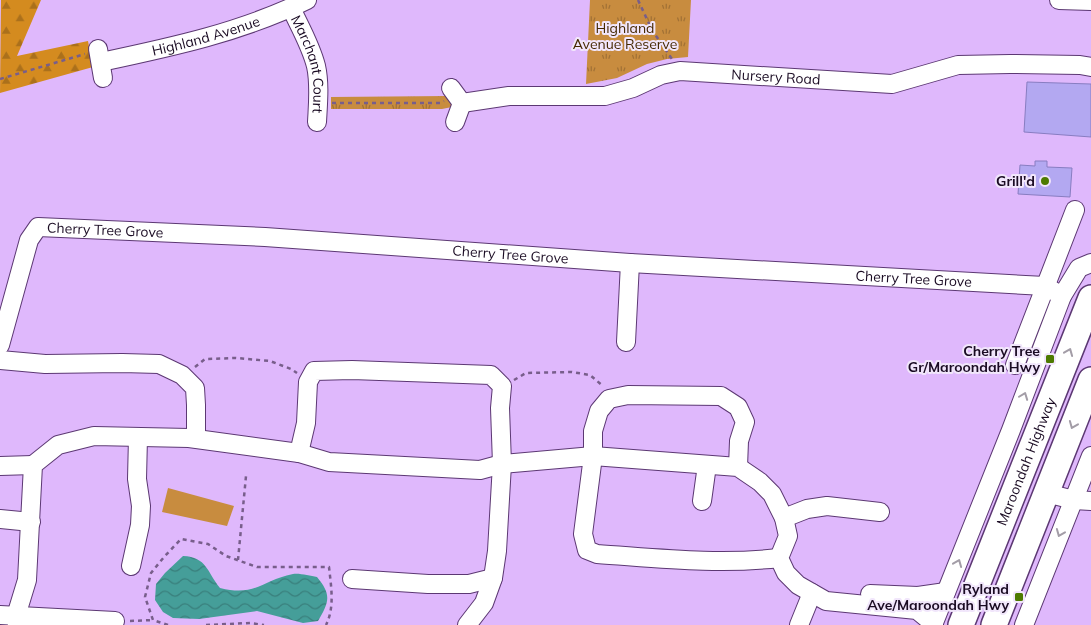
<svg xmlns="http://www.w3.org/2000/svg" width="1091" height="625" viewBox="0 0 1091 625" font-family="Mulish,sans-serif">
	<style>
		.grass { fill: #c88c3f }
		.forest { fill: url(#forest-firs) }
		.park { fill: url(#park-tufts) }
		.water { fill: url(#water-waves) }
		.building { fill: #b3a8f1; stroke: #887dc1 }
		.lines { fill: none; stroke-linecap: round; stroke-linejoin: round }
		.minor-casing { stroke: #5c3873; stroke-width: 20 }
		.highway-casing { stroke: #5c3873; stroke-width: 28 }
		.path { stroke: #785e8b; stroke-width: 2.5; stroke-dasharray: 4 4; stroke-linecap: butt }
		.minor { stroke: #fff; stroke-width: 18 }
		.highway { stroke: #fff; stroke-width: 25 }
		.oneway { stroke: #a39da7 }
		.poi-dot { fill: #4d7a00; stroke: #f1e6fb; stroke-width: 2 }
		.labels { text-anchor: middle; stroke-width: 4; stroke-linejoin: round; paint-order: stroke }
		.park-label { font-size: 14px; fill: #452800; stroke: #f1e6fb }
		.street-label { font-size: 14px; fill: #1a0b23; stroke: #f1e6fb }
		.poi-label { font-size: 14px; font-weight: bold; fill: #1a0b23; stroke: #f1e6fb; text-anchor: end }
	</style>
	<defs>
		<pattern id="forest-firs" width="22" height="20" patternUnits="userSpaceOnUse" patternTransform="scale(1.25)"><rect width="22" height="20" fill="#d48b1f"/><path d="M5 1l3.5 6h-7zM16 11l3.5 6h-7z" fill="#ab701b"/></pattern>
		<pattern id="park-tufts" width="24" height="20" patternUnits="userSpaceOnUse" patternTransform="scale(1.25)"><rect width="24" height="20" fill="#c88c3f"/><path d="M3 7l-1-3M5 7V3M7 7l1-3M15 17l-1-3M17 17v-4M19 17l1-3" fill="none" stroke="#a27134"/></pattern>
		<pattern id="water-waves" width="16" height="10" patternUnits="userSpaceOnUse" patternTransform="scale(1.25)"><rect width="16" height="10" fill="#459e99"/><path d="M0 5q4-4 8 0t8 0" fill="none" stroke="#397f7c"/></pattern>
	</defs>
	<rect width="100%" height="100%" fill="#dfb8fc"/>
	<!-- grass -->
	<path class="grass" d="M168,488L234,506L227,526L162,512Z"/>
	<!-- forest -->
	<path class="forest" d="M1,0H41L17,56L88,41L93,67L0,93Z"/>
	<!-- park -->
	<path class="park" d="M590,0H691L688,57L667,59L647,64L617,78L586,84Z
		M447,96L452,107L442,109H331V97Z"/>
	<!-- water -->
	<path class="water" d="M183,556C207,557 207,572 220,588C256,597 262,580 293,574C300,573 310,576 317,577C332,595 329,602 318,621L303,623L257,611L199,619L173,618L163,612L155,600L156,584L165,573Z"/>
	<!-- building -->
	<path class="building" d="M1027,82L1091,84V137L1024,132Z
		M1035,161H1047V167L1072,168L1070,197L1018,194L1020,165L1035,166Z"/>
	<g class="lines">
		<defs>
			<g id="minor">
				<path d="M1059,0L1091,1"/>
				<path id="s1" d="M291,8C300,27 311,46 316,66C320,84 318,103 317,122"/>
				<path d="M98,49L103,78"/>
				<path id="s2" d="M101,62C172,47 242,32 307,0"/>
				<path d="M451,88L462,103L455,122"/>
				<path id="s3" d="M462,103L509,96H605L633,88L661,75L680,71L892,84L958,65L1010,64L1080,65L1091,67"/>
				<path d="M626,342L630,263"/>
				<path id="s4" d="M0,345L29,240L38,227L265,237L630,263L1045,286L1062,296"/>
				<path d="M0,360L45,364L122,363L159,364L182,375L195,388L196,405V438"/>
				<path d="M1015,365L1075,210"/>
				<path d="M299,453L306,423L308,382L314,371L352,370L491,375L502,386L500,408L502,464L497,551L493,578L484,603L467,625"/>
				<path d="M0,466L33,465"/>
				<path d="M738,467L739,441L745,422L738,407L721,396L628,395L609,399L599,411L593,431V456L583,534L587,550L597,554C657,558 718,565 779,558"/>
				<path d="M1046,493L1074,500L1091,501"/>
				<path d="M702,501L707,465"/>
				<path d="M784,518L807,509L827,506L880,512"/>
				<path d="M0,519L31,522"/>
				<path d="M131,566L140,525L141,506L137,479L138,437"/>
				<path d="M352,579L428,584H469L493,578"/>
				<path d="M870,594L918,596L946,592"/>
				<path d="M0,615L115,621"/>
				<path d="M17,625L16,616L27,580L33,465L58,445L94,436L189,438L299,453L329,462L480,470L502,464L593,456L738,467L760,482L772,494L784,518L788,536L779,558L786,573L798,585L826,601L917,610L934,624"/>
				<path d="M799,625L812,593"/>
				<path d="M933,625L1011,430L1062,296L1079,268L1091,263"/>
				<path d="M1024,625L1091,456"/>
			</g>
			<g id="highway">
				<path id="s5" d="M961,625L1091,298"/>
				<path d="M994,625L1091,380"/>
			</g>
		</defs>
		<!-- minor casing -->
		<use href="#minor" class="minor-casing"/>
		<!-- highway casing -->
		<use href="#highway" class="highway-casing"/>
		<!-- path -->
		<path class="path" d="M638,0L652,30L672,59
			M0,79L85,54
			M332,103H440L444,101
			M195,367L205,359L236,358L270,361L291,369L297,373
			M514,380L526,373L572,372L590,375L603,386
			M238,560L246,476
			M130,621L153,620
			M168,625L153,620L145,597L151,573L164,557L181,539L208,544L226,556L257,567H329C331,586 335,607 326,625
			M206,625L250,623L264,625"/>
		<!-- minor -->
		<use href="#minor" class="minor"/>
		<!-- highway -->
		<use href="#highway" class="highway"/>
	</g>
	<!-- one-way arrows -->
	<defs><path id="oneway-chevron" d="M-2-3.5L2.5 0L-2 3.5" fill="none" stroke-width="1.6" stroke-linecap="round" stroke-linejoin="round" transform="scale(1.25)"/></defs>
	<g class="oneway">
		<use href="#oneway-chevron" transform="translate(1069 352) rotate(-68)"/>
		<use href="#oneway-chevron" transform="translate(1024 396) rotate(-69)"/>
		<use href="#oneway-chevron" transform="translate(1073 425) rotate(112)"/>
		<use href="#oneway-chevron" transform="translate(1060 533) rotate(112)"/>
		<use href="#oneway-chevron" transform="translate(958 563) rotate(-68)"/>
	</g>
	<!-- markers -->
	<g class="poi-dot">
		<circle cx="1045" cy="181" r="5"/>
		<rect x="1045" y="354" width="10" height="10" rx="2.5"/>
		<rect x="1014" y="592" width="10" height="10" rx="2.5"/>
	</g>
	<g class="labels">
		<!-- park labels -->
		<g class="park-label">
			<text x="625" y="33">Highland<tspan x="625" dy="16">Avenue Reserve</tspan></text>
		</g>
		<!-- street labels -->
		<g class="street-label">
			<text dy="5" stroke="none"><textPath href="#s2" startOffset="108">Highland Avenue</textPath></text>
			<text dy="5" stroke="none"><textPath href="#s1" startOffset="60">Marchant Court</textPath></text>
			<text dy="5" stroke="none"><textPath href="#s3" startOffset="319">Nursery Road</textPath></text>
			<text dy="5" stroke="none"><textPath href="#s4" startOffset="192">Cherry Tree Grove</textPath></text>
			<text dy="5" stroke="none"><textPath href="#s4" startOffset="598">Cherry Tree Grove</textPath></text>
			<text dy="5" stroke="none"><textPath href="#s4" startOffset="1002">Cherry Tree Grove</textPath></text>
			<text dy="5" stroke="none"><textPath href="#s5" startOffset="176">Maroondah Highway</textPath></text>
		</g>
		<!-- poi labels -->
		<g class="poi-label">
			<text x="1035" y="186">Grill'd</text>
			<text x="1040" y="356">Cherry Tree<tspan x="1040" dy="16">Gr/Maroondah Hwy</tspan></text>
			<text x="1009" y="594">Ryland<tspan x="1009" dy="16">Ave/Maroondah Hwy</tspan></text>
		</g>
	</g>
</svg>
